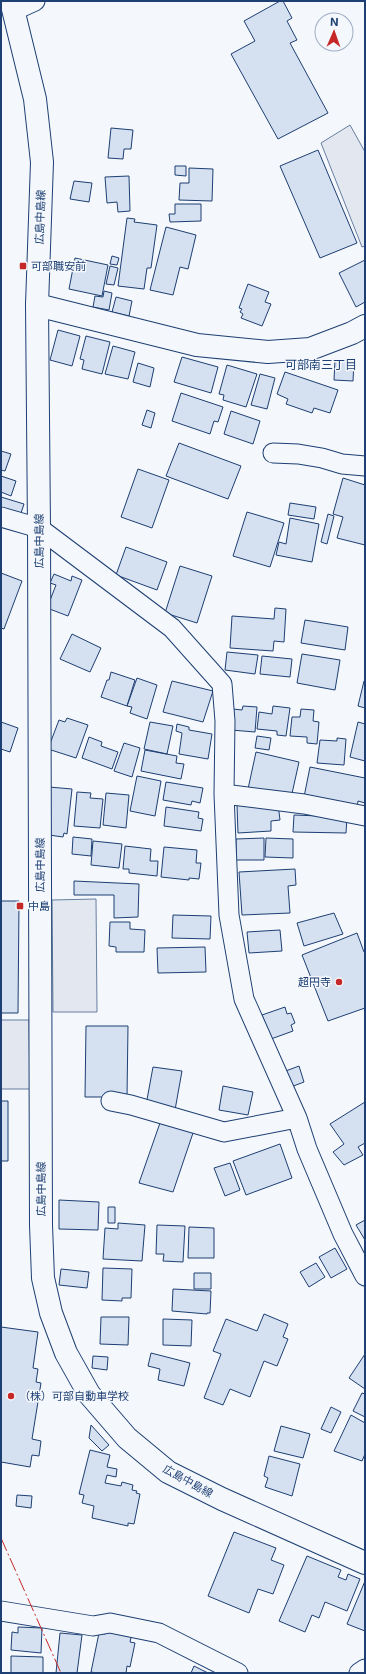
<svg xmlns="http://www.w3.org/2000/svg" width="366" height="1674" viewBox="0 0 366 1674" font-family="Inter,'Noto Sans JP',sans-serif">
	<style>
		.parking { fill: #e3e8f0; stroke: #687fa3 }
		.building { fill: #d5e0f0; stroke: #1d3f73 }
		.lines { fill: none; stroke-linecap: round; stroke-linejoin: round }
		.street-casing { stroke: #1d3f73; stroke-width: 21 }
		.secondary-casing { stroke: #1d3f73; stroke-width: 24 }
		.primary-casing { stroke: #1d3f73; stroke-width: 24 }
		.street { stroke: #f4f7fb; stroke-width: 19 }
		.secondary { stroke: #f4f7fb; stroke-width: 22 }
		.primary { stroke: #f4f7fb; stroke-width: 22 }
		.power { stroke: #c62828; stroke-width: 1; stroke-dasharray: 14 3 2 3; stroke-linecap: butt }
		.poi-dot { fill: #c62828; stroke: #f4f7fb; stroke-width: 1.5 }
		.labels { text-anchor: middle; stroke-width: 3; stroke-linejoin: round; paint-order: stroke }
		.street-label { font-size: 11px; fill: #1d3f73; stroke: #f4f7fb }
		.poi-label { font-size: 11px; fill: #1d3f73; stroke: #f4f7fb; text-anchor: start }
		.neighbourhood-label { font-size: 12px; fill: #1d3f73; stroke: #f4f7fb }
	</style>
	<rect width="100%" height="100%" fill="#f4f7fb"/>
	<!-- parking -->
	<path class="parking" d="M350,125L365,152V246L362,247L321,143Z
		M96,899L97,1012H53L52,900Z
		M1,1020H29L30,1089H1Z"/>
	<!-- building -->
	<path class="building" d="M280,1H283L292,18L287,21L297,40L290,43L328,113L278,139L231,54L255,41L244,21Z
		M111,128L133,130L131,149H124L123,159L108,158Z
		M318,150L357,243L320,258L280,166Z
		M175,166H186V176L175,175Z
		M189,168L213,169L212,201L179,200L180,183H189Z
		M129,176L130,211L118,212L117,202L107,203L105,177Z
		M74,181L92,183L89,202L70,199Z
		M175,204H201V221L170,222L169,214H175Z
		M127,218L135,219L134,222L157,225L151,268H147L144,289L118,286Z
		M166,227L196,235L188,269L180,267L173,295L150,290Z
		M112,256L119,258L117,265L110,264Z
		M75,258L108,265L102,296L69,289Z
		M365,260V302L356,307L339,273Z
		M110,266L118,268L114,285L106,284Z
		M248,284L269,292L265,302L271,304L262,326L241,318L243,314L240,312L242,309L239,308Z
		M104,291L112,293L109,310L93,307L95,296L103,297Z
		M116,297L132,301L129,316L112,312Z
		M58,330L80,336L72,366L50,360Z
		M86,336L110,342L102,374L82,369L84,360L80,359Z
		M113,346L135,352L128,379L105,374Z
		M182,357L218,367L211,393L174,382Z
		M335,360L354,361L353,381L334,380Z
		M138,363L154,368L150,387L133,382Z
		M227,365L257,374L246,407L223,400L224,395L219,394Z
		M285,372L338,390L330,413L314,408L312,413L286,404L288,399L277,394Z
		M260,374L275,378L267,409L251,405Z
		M181,393L223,407L218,422L214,421L210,434L172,421Z
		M147,410L155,413L151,428L142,425Z
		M231,411L260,421L253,444L224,434Z
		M179,443L241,466L228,499L166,476Z
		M1,451L11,454L5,471L1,470Z
		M138,469L169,480L152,528L121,517Z
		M1,476L16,481L11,496L1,492Z
		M343,478L365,485V545L337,538L343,517L333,514Z
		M1,497L24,504L19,519L1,514Z
		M290,503L316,507L314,519L288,515Z
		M247,512L284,523L270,567L233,556Z
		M328,514L334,516L327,544L321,542Z
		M290,518L319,524L312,562L276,555L279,542L286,544Z
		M126,547L167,562L157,590L116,575Z
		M180,566L212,576L197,623L165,613Z
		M1,573L22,581L4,629L1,628Z
		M54,574L71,581L72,576L82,580L68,616L47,608L56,585L50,583Z
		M275,608L286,609L284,642L274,641L273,651L230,648L232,616L274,619Z
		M305,620L348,627L345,650L301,643Z
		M72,634L101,648L90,672L60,659Z
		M227,652L258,655L255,674L225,670Z
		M302,654L340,660L335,690L297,683Z
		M262,656L292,659L290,677L260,674Z
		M111,672L135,680L127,706L101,697L107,680H109Z
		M137,678L157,685L147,719L130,713L132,707L127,706Z
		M172,681L213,691L203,722L163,712Z
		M364,681H365V708L358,706Z
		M243,706L257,707L255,732L231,730L233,709L242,710Z
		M273,706L290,708L286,736L277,735V731L257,729L259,712L272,714Z
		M301,709L314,710L313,721L319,722L317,744L307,743V737L290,736L292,717H300Z
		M67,718L88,725L76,758L48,749L59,720L65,722Z
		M1,722L18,728L10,752L1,749Z
		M150,722L173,726L167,754L144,749Z
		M358,722L365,724V761L350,757Z
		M177,724L189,727V730L212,734L208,759L179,754L182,733L176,731Z
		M257,736L271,738L269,750L255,748Z
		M89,737L102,742L101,746L118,752L112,769L82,758Z
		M337,738L346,739L344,765L317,763L320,740L337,741Z
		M124,743L140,748L132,777L114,771Z
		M145,750L177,756L176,763L184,764L181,779L141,771Z
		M256,752L299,762L291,798L248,789Z
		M310,767L365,778V803L358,801L356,813L303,802Z
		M137,776L161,781L155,816L130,811Z
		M166,782L203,788L200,803L192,801L191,805L163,800Z
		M49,787L72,789L67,834L64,833L63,837L49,835Z
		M77,792L91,793L90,798L103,799L100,828L74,826Z
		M106,793L129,795L126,828L103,825Z
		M278,804L280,820L271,821V831L238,833L237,805Z
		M166,807L199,812L198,818L203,819L201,831L164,826Z
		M294,815L347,817L346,833L293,832Z
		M73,837L92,839L91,856L72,854Z
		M264,838V860H236V839Z
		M266,838L293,839V858L265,857Z
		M93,841L122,844L119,868L91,865Z
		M125,846L151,849L150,861H158L157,876L129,873V869H123Z
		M164,847L197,850L196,863H201L199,879L189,878V880L161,877Z
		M295,869L296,885L288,886L290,913L242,915L239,872Z
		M74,881L139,884L138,917L114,918V895H74Z
		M1,901H19L18,1013H1Z
		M334,913L343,934L304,946L297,923Z
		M173,915L211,916L210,939L172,938Z
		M110,922H130V929L145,930L144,952H116V947L109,946Z
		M280,930L282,951L249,953L247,932Z
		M357,933L364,952H365V1008L328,1021L302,955Z
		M205,947L206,972L158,973L157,948Z
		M285,1007L287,1014L291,1013L295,1023L291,1025L293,1031L271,1039L262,1015Z
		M86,1026H128L127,1097H85Z
		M299,1066L304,1082L288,1088L283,1072Z
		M153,1067L182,1071L175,1110L146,1105Z
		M223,1086L253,1092L248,1115L219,1110Z
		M1,1101H8V1161H1Z
		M365,1102V1143L358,1147L363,1155L344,1165L333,1152L344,1144L330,1124Z
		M161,1120L194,1130L173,1192L139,1183Z
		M280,1144L292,1178L246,1195L233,1161Z
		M230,1163L240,1190L225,1196L214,1168Z
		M59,1200L99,1202L98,1230L59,1229Z
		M108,1207H115V1223H108Z
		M365,1220V1240L356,1225Z
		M118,1223L145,1225L142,1261L103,1259L105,1228L118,1229Z
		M157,1225L185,1226L183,1262L163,1261L164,1254H156Z
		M189,1227L214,1228V1258H188Z
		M335,1248L347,1269L331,1278L319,1257Z
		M316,1263L325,1277L309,1287L300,1272Z
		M103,1268L132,1269L131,1298H122V1301L102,1300Z
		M61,1269L89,1272L87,1288L59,1285Z
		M194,1273H211V1289H194Z
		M173,1289L211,1291L210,1313H207V1314L172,1311Z
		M264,1314L288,1324L283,1337L288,1339L277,1366L264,1361L250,1397L230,1389L223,1405L204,1398L221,1354L213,1351L226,1319L257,1331Z
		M101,1317H129L128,1345L100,1344Z
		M163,1319L192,1320L191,1346L163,1345Z
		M1,1327L38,1332L33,1368L38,1369L36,1382L41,1383L32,1439L41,1441L39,1456L32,1455L30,1467L1,1462Z
		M151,1353L190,1363L184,1386L158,1380L160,1369L148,1366Z
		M365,1354V1389L349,1378Z
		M93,1356L108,1357L107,1370L92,1368Z
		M362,1393L365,1394V1417L353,1411Z
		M331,1407L341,1412L331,1433L321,1429Z
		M351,1415L365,1423V1454L362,1461L334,1451Z
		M91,1425L109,1445L102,1451L89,1438Z
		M281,1426L310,1434L303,1458L274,1451Z
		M90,1450L110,1455L107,1467L117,1469L116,1477L107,1475L105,1483L121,1486L122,1482L133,1485L132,1490L137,1491L136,1493L140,1494L134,1524L128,1523V1526L92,1518L94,1506L82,1503L84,1495L79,1494Z
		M269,1456L300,1464L292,1496L265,1487L268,1478L264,1476Z
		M17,1495L32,1496L31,1508L16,1506Z
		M234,1532L276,1548L271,1560L284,1565L273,1594L258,1589L249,1613L208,1596Z
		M307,1556L341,1570L338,1577L346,1580L348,1574L360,1579L347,1611L325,1602L319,1618L312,1615L305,1632L279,1621Z
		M365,1581V1631L347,1624Z
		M18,1627L42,1628L41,1653L11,1650L12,1632L18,1633Z
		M106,1628L132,1633L130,1642L135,1643L130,1667L127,1666L126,1673H97L91,1672L99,1633L105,1634Z
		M60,1633L82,1635L77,1673H56Z
		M11,1656L43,1657V1673H11Z
		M194,1666L208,1673H191Z"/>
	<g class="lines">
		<defs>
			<path id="street" d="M13,11L35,1
				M273,453L298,454L322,458L342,464L365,466
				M1,517L39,528L172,628L222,684L225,721L224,794L229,915L244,999L297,1118L307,1149L343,1234L365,1276
				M224,794L304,804L365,816
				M111,1101L131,1105L224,1132L297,1118
				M1,1611L93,1626L110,1623L159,1633L238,1673
				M359,1673L365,1669"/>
			<path id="secondary" d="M37,305L197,345L268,352L310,349L352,333L365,326"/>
			<path id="primary" d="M11,1L35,99L42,162L37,305L39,528L41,1225L43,1278L51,1313L66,1353L89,1394L127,1438L168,1472L222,1499L365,1563"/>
		</defs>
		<!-- street casing -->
		<use href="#street" class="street-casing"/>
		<!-- secondary casing -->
		<use href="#secondary" class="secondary-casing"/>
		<!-- primary casing -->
		<use href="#primary" class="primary-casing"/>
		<!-- street -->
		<use href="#street" class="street"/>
		<!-- secondary -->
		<use href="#secondary" class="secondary"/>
		<!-- primary -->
		<use href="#primary" class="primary"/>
		<!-- power -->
		<path class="power" d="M1,1538L61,1673"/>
	</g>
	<!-- markers -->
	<g class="poi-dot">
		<rect x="19" y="262" width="8" height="8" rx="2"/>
		<rect x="16" y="902" width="8" height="8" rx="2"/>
		<circle cx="339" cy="982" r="4"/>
		<circle cx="11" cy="1396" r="4"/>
	</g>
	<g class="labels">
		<!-- street labels -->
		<g class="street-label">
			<text transform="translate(40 217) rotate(-88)" y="4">広島中島線</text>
			<text transform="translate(39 541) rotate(-90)" y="4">広島中島線</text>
			<text transform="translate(40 865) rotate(-90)" y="4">広島中島線</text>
			<text transform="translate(41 1189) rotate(-90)" y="4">広島中島線</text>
			<text transform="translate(188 1481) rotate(29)" y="4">広島中島線</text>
		</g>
		<!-- poi labels -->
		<g class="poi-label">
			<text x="31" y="270">可部職安前</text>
			<text x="28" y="910">中島</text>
			<text x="331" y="986" text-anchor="end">超円寺</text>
			<text x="19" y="1400">（株）可部自動車学校</text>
		</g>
		<!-- neighbourhood labels -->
		<g class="neighbourhood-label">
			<text x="321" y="369">可部南三丁目</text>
		</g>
	</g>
	<!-- border -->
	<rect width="366" height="1674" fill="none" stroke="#1d3f73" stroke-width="4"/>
	<!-- north arrow -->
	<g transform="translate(334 32) rotate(2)"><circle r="19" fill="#f4f7fb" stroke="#9eadc5"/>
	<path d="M0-3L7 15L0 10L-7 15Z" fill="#c62828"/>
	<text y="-6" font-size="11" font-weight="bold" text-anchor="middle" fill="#1d3f73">N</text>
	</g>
</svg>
